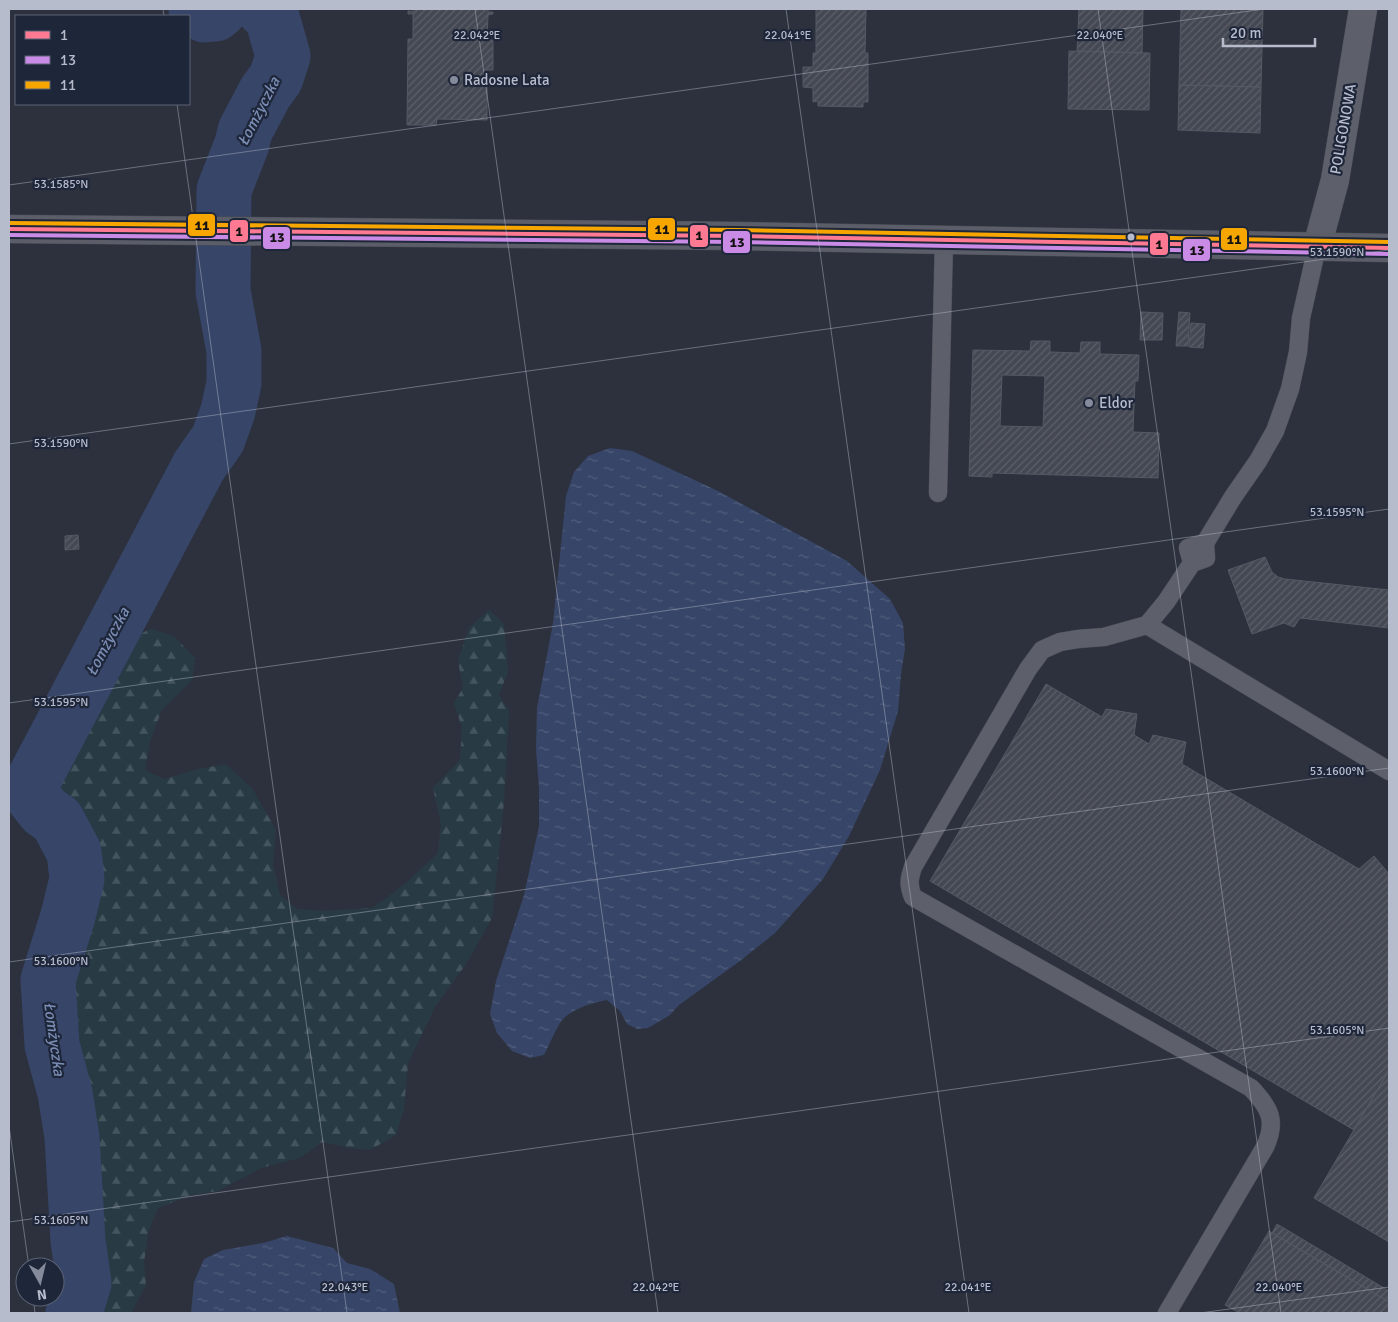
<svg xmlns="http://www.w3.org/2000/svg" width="1398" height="1322" viewBox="0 0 1398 1322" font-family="Signika,sans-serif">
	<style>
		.forest { fill: url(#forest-firs) }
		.water { fill: url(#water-ripples) }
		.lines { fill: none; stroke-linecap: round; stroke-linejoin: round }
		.river { stroke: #374568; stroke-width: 55 }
		.building { fill: url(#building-hatch); stroke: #545964; fill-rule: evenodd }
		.service-casing { stroke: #494c55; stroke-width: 19 }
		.minor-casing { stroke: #494c55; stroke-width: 29 }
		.secondary-casing { stroke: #494c55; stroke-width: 29 }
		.service { stroke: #5d606a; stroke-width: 18 }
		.minor { stroke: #5d606a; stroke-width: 28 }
		.secondary { stroke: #5b5e68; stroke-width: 28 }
		.bus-1-casing { stroke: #1e2639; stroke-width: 8 }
		.bus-2-casing { stroke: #1e2639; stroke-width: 8 }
		.bus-3-casing { stroke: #1e2639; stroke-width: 8 }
		.bus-1 { stroke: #fe7a93; stroke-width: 4 }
		.bus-2 { stroke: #ca8be6; stroke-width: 4 }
		.bus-3 { stroke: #f7a600; stroke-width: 4 }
		.ticks { fill: none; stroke: #b7bccd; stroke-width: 1; stroke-opacity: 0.45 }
		.poi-dot { fill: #868b9b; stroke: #1e2639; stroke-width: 2 }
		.bus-dot { fill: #b7bccd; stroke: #1e2639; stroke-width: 2 }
		.labels { text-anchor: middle; stroke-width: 4.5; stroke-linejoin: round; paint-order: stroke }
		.poi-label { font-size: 15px; fill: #b7bccd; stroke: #1e2639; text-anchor: start }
		.street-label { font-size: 15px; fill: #b7bccd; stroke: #1e2639 }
		.water-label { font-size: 16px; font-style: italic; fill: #7c8eb6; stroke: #1e2639 }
		.ticks-label { font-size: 12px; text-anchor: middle; fill: #b7bccd; stroke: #1e2639; stroke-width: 4.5; stroke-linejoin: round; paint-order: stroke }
		.line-badge { stroke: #1e2639; stroke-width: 2 }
		.pale-badge-label { font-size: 14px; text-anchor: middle; font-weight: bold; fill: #111 }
	</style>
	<defs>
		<pattern id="forest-firs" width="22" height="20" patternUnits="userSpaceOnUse" patternTransform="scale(1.25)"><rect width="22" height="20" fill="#283b44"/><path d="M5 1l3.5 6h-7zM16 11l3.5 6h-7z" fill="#45555e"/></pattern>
		<pattern id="water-ripples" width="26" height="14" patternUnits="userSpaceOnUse" patternTransform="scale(1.25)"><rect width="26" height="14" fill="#374568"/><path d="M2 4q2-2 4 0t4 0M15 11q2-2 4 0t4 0" fill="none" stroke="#525e7c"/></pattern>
		<pattern id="building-hatch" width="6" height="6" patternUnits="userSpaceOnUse" patternTransform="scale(1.25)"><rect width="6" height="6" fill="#444852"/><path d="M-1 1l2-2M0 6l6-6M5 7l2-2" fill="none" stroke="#5d606a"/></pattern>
	</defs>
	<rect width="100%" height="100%" fill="#2c313d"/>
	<!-- forest -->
	<path class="forest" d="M489,610L504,624L508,672L499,695L509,711L504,802L492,918L466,964L435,1007L408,1063L404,1109L396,1135L370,1150L350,1148L322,1142L300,1158L261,1168L218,1191L192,1195L158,1208L148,1232L144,1263L146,1285L131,1313H81L93,1290V1218L81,1131L62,1044L58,983L80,911L89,868L78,840L60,812L46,794L43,784L48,766L117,646L150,629L174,636L195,658L192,680L162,710L150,741L145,770L164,779L195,770L225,764L252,788L276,830L273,864L280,895L297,909L324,911L373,908L405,884L438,853L441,824L433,788L460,760L462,728L454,703L463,688L458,661L469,628Z"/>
	<!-- water -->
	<path class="water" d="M610,448L632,451L718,491L847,561L890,599L903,623L905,649L901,674L898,711L880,770L849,836L823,879L775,933L740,961L679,1005L670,1015L648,1028L637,1029L627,1024L620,1011L607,1000C592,1003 569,1009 560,1023C554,1033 549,1045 544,1055L530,1058L512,1051L497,1033L490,1014L496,981L524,895L539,826V788L536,749L537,708L553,623L566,496L574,472L588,456Z
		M287,1236L333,1248L347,1263L370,1269L394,1284L400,1313H191L194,1282L204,1259L223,1250L263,1243Z"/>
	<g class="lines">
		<!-- river -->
		<path class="river" d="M196,9L205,15L215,14L221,9
			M73,1313L77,1306L84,1283L78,1241L72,1137L65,1093L52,1045L48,980L68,916L77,879L74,852L57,820L44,811L33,797V781L199,466L218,439L228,411L234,383V351L223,291L224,190L242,144L245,131L265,93L276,78L283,56L272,17L263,9"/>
	</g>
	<!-- building -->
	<path class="building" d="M413,9H488V12H493V14L488,15L487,40H493V70H487V120L437,119L436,125H407L408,39H413V14H408V11L413,12Z
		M816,9H866L865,53H868V102H863V107L818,106V101L813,102V88L803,87V67H813V53H816Z
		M1079,9H1143L1142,53L1077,51Z
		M1181,9H1263L1261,87L1179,85Z
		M1069,51L1150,53L1149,110L1068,109Z
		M1179,85L1261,87L1260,133L1178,130Z
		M1141,312L1163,313L1162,340H1140Z
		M1179,312L1190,313L1188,346H1176Z
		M1191,323L1205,324L1203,348L1189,347Z
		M1031,341H1050V352L1080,353L1081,342H1100V354L1139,355L1138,381H1135L1133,432L1159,433L1158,478L992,473V477L969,476L973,350L1030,351ZM1002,375L1045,376L1043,427L1000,426Z
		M78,535L79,549L65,550V536Z
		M1265,557L1272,572L1278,577L1285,579L1389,590V628L1300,618L1294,627L1284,623L1252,634L1228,570Z
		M1046,684L1102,717L1106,709L1137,714L1134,735L1149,744L1153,735L1186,742L1182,764L1359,869L1374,856L1389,874V1070L1354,1130L930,881Z
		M1389,1070V1242L1314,1198Z
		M1277,1224L1389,1291V1302L1272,1233Z
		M1269,1231L1389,1302V1313H1240L1225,1305Z"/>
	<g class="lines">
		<defs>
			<path id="service" d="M938,493L944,240
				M1192,563L1188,548L1205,543
				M1147,625L1389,771
				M1167,1313L1265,1147C1277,1121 1270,1108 1251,1088L913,897C908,885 909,879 913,867L1028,669L1042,650L1060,642L1078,639L1104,637L1147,625L1166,602L1192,563L1206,558L1205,543L1233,497L1258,461L1275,431L1290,389L1298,352L1301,318L1317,247"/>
			<path id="minor" d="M1317,247L1335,180L1363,9"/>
			<path id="secondary" d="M9,229L737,236L1389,248"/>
		</defs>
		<!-- service casing -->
		<use href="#service" class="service-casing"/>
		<!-- minor casing -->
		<use href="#minor" class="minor-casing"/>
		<!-- secondary casing -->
		<use href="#secondary" class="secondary-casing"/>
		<!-- service -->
		<use href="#service" class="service"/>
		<!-- minor -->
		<use href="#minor" class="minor"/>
		<!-- secondary -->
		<use href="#secondary" class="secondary"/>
		<defs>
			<path id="bus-1" d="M9,229L737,236L1389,248"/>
			<path id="bus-2" d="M9,235L737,242L1389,254"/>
			<path id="bus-3" d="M9,223L737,230L1389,242"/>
		</defs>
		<!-- bus-1 casing -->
		<use href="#bus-1" class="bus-1-casing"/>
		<!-- bus-2 casing -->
		<use href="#bus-2" class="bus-2-casing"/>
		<!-- bus-3 casing -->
		<use href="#bus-3" class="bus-3-casing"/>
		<!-- bus-1 -->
		<use href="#bus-1" class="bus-1"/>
		<!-- bus-2 -->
		<use href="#bus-2" class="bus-2"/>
		<!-- bus-3 -->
		<use href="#bus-3" class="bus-3"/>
	</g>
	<!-- ticks -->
	<path class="ticks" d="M163,9L164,16M475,9L658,1313M786,9L969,1313M1098,9L1281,1313M177,104L347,1313M9,185L1264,9M9,444L1389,250M9,703L1389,509M9,962L1389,768M9,1126L29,1267M9,1222L1389,1028M33,1297L35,1313M1200,1313L1389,1287"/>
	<!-- markers -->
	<g class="poi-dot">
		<circle cx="454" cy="80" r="5"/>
		<circle cx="1089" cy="403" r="5"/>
	</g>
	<circle class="bus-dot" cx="1131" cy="237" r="4.5"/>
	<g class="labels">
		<!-- poi labels -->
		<g class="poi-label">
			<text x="464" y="85">Radosne Lata</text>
			<text x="1099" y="408">Eldor</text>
		</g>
		<!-- street labels -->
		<g class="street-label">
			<text transform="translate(1343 129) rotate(-80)" y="5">POLIGONOWA</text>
		</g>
		<!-- water labels -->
		<g class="water-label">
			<text transform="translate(258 111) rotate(-63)" y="6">Łomżyczka</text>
			<text transform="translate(107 641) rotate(-62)" y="6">Łomżyczka</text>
			<text transform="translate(55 1039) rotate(82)" y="6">Łomżyczka</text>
		</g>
	</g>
	<g class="ticks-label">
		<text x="477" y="39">22.042°E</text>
		<text x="788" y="39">22.041°E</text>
		<text x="1100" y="39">22.040°E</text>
		<text x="61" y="188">53.1585°N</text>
		<text x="1337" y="256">53.1590°N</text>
		<text x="61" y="447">53.1590°N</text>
		<text x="1337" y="516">53.1595°N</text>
		<text x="61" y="706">53.1595°N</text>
		<text x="1337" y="775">53.1600°N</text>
		<text x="61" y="965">53.1600°N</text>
		<text x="1337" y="1034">53.1605°N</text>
		<text x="61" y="1224">53.1605°N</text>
		<text x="345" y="1291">22.043°E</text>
		<text x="656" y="1291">22.042°E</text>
		<text x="968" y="1291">22.041°E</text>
		<text x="1279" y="1291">22.040°E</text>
	</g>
	<g class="line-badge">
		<rect x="187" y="213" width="29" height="24" rx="5" fill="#f7a600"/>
		<rect x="647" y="217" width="29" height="24" rx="5" fill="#f7a600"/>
		<rect x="229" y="219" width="20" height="24" rx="5" fill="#fe7a93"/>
		<rect x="689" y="224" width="20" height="24" rx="5" fill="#fe7a93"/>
		<rect x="262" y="226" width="29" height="24" rx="5" fill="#ca8be6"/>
		<rect x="1220" y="227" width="28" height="24" rx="5" fill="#f7a600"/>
		<rect x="722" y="230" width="29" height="24" rx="5" fill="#ca8be6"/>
		<rect x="1149" y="232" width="20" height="24" rx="5" fill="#fe7a93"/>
		<rect x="1182" y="238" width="29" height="24" rx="5" fill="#ca8be6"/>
	</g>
	<g class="pale-badge-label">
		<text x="202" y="230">11</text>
		<text x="662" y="234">11</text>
		<text x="239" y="236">1</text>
		<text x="699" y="240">1</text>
		<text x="277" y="242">13</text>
		<text x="1234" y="244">11</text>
		<text x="737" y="247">13</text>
		<text x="1159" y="249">1</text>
		<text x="1197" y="255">13</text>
	</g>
	<!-- border -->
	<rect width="1398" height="1322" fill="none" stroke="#b7bccd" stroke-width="20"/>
	<!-- legend -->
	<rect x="15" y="15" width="175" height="90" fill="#1e2639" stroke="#5b6274"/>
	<rect x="25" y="31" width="25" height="8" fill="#fe7a93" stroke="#5b6274"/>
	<text x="60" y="40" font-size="15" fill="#b7bccd">1</text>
	<rect x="25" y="56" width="25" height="8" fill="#ca8be6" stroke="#5b6274"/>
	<text x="60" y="65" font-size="15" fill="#b7bccd">13</text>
	<rect x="25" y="81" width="25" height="8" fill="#f7a600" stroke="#5b6274"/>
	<text x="60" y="90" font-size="15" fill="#b7bccd">11</text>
	<!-- north arrow -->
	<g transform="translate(40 1282) rotate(172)"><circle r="24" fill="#1e2639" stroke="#5b6274"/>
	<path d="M0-4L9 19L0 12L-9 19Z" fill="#868b9b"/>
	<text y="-8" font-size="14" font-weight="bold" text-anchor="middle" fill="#b7bccd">N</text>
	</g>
	<!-- scale -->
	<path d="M1223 38v8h92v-8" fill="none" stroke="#b7bccd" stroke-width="2.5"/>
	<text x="1230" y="38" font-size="15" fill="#b7bccd" stroke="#1e2639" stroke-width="4" paint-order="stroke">20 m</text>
</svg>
